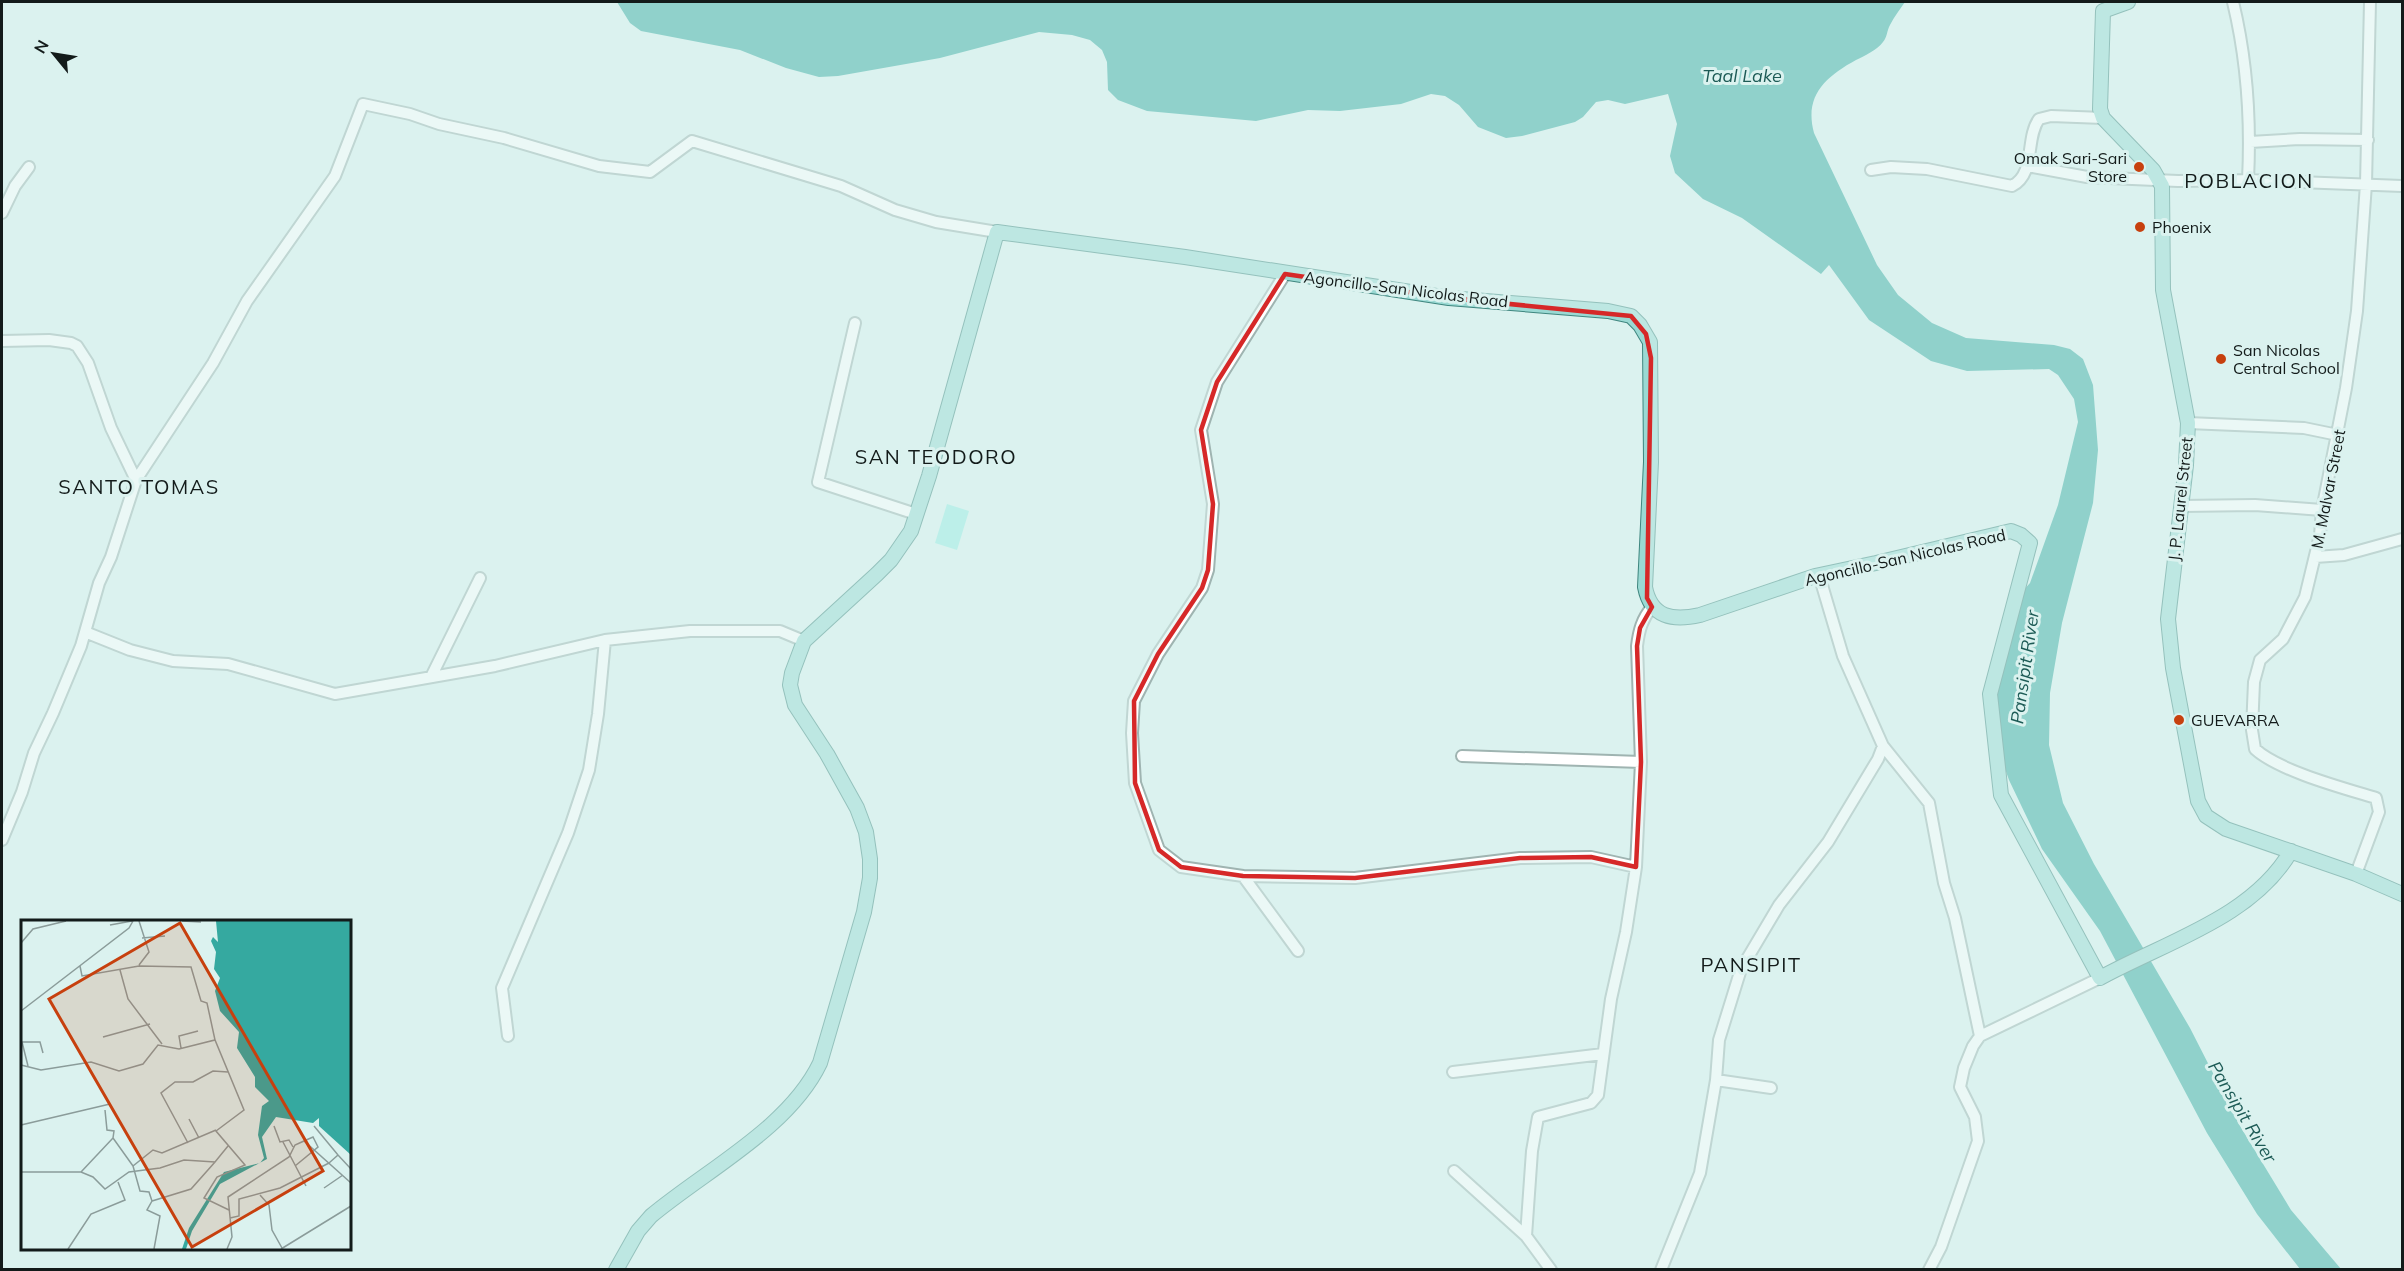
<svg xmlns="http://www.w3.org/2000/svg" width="2404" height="1271" viewBox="0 0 2404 1271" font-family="Mulish,sans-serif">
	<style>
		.green { fill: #98ece3 }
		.water { fill: #35a9a0 }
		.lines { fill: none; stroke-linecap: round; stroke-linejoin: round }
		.minor-casing { stroke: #9fb4b1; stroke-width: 14 }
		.major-casing { stroke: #3f867f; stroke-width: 16 }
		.minor { stroke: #fff; stroke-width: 10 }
		.major { stroke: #9ad9d3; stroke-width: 14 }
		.marked { fill: none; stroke: #d62828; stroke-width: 4.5; stroke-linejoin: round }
		.poi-dot { fill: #c7400e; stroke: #dbf2ef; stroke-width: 2 }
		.labels { text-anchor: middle; stroke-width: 6; stroke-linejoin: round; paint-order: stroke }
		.poi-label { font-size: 16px; fill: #131b1a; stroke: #dbf2ef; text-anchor: start }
		.street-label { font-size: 16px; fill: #131b1a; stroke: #dbf2ef }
		.water-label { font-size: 18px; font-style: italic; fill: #1d5b56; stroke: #dbf2ef }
		.quarter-label { font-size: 20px; letter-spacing: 1.5px; fill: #131b1a; stroke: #dbf2ef }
		.inset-road { fill: none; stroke: #8b9c9a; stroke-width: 1.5 }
		.view { fill: #c7400e; fill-opacity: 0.15; stroke: #c7400e; stroke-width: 3 }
		.inset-edge { fill: none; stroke: #131b1a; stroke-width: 3 }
	</style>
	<rect width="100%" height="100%" fill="#dbf2ef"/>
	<!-- green -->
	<path class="green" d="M947,504L969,511L957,550L935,543Z"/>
	<!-- water -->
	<path class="water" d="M617,2H1905C1900,9 1894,17 1890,25C1887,30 1887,38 1883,42C1877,50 1864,56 1856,60C1825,77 1804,96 1814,133L1877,265L1898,295L1932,323L1966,338L2054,345L2070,349L2083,359L2093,385L2098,450L2093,503L2062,623L2050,693L2049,745L2063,803L2094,864L2190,1028L2240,1126L2291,1210L2341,1269H2300L2257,1214L2207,1133L2100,931L2042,849L2009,780L1990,726V683L2019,595L2030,583L2058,505L2078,422L2074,399L2058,375L2049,369L1967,371L1931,361L1869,320L1829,265L1821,274L1742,218L1703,199L1675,173L1670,156L1677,124L1668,94L1625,104L1608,100L1596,102L1583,117L1575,122L1522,136L1506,138L1478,127L1459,105L1445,96L1431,94L1401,104L1340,111L1308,110L1256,121L1147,111L1118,100L1108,90L1107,62L1102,50L1090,40L1072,35L1039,32L940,58L838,76L819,77L786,68L740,50L641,31L630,23Z"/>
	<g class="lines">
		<defs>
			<path id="minor" d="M2233,2C2247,60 2251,120 2248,180
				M2250,142L2300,139L2368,140
				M2027,166L2087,177L2178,181L2248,180L2402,186
				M1871,170L1891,167L1927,169L2012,186C2036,174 2025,138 2039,119L2051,116L2103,118
				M2,213L15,186L29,167
				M1285,274L1217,382L1201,430L1213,504L1208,570L1202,588L1158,654L1134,701L1132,733L1135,783L1159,850L1181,867L1243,876L1355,878L1520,858L1591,857L1636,867
				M855,323L818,482L916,514
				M2,341L49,340L71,343L77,346L88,363L111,428L136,480
				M2188,423L2304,428L2338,435
				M2181,506L2255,505L2322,510
				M2315,557L2344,555L2402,539
				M85,632L130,650L173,661L228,664L335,694L495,666L605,640L690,631H780L804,641
				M431,677L480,578
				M1883,746L1929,803L1944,883L1955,918L1980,1036L1973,1046L1964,1068L1960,1087L1975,1117L1978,1141L1941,1247L1929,1270
				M1462,756L1641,762
				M2,840L22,792L34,753L53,713L81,646L99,583L111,557L136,480L213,363L247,301L335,176L363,104L410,114L439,124L504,138L599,166L650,172L692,141L841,186L895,210L936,222L997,232
				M2356,874L2379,812L2376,798C2343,788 2279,771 2255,749L2252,730L2254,682L2260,660L2283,639L2305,597L2320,535L2322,510L2346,388L2357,311L2366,184L2370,2
				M1243,876L1298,951
				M508,1036L502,988L568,833L589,770L598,714L605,640
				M1980,1036L2100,978
				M1453,1072L1603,1054
				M1716,1080L1771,1088
				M1454,1171L1526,1236
				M1551,1270L1526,1236L1532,1151L1538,1117L1591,1103L1598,1095L1611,999L1626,932L1636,867L1641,762L1637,646C1639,630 1642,619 1652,607
				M1661,1270L1700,1173L1716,1080L1719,1040L1741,969L1779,905L1828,842L1878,759L1883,746L1843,656L1819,575"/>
			<path id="major" d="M2128,2L2103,11L2100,109L2103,118L2153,170L2162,186L2163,290L2188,423L2186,465L2168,619L2173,668L2198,801L2206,816L2226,829L2356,874L2402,894
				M616,1270L638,1231L651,1216C706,1170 789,1128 820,1063L864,912L870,878V859L866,832L857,808L827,754L795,705L790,685L792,673L804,641L877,574L891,560L911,531L929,476L997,232L1185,257L1449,298L1608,311L1631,316L1640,325L1650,342L1651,462L1645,587C1651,618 1673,621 1700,615L1815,576L1876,563L2011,531L2021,535L2030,543L1990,694L2001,795L2100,978C2165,942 2252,918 2291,851"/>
		</defs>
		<!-- minor casing -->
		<use href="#minor" class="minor-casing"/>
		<!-- major casing -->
		<use href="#major" class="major-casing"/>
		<!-- minor -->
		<use href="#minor" class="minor"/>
		<!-- major -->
		<use href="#major" class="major"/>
	</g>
	<!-- marked area -->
	<path d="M0 0H2404V1271H0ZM1285,274L1449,298L1631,316L1646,334L1651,358L1647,598L1652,607L1640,628L1637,646L1641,762L1636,867L1591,857L1520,858L1355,878L1243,876L1181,867L1159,850L1135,783L1134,701L1158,654L1202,588L1208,570L1213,504L1201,430L1217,382Z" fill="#dbf2ef" fill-opacity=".55" fill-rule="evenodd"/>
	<path class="marked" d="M1285,274L1449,298L1631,316L1646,334L1651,358L1647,598L1652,607L1640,628L1637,646L1641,762L1636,867L1591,857L1520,858L1355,878L1243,876L1181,867L1159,850L1135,783L1134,701L1158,654L1202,588L1208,570L1213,504L1201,430L1217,382Z"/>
	<!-- markers -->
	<g class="poi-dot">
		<circle cx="2139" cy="167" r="6"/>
		<circle cx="2140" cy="227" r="6"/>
		<circle cx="2221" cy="359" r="6"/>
		<circle cx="2179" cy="720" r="6"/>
	</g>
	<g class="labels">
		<!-- poi labels -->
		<g class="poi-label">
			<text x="2127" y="164" text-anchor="end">Omak Sari-Sari<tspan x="2127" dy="18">Store</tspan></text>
			<text x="2152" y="233">Phoenix</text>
			<text x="2233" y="356">San Nicolas<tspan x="2233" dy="18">Central School</tspan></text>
			<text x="2191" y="726">GUEVARRA</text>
		</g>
		<!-- street labels -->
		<g class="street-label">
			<text transform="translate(1406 289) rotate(7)" y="6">Agoncillo-San Nicolas Road</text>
			<text transform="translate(2328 489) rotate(-79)" y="6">M. Malvar Street</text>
			<text transform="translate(2180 499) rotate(-84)" y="6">J. P. Laurel Street</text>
			<text transform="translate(1905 557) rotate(-13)" y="6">Agoncillo-San Nicolas Road</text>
		</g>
		<!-- water labels -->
		<g class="water-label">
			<text x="1742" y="82">Taal Lake</text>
			<text transform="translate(2025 667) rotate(-82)" y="6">Pansipit River</text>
			<text transform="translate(2242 1112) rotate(59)" y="6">Pansipit River</text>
		</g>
		<!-- quarter labels -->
		<g class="quarter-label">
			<text x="2249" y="188">POBLACION</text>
			<text x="936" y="464">SAN TEODORO</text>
			<text x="139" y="494">SANTO TOMAS</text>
			<text x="1751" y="972">PANSIPIT</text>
		</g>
	</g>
	<!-- overview -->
	<g transform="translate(21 920)">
		<rect width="330" height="330" fill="#dbf2ef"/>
		<path d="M195,1H330V235L298,206V198L292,203L255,197L241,217L246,239L199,264L171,311L165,329H161L168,308L203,252L239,243L243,238L237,215L241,186L248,181L234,167V157L216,128L218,112L199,91L194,71L199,58L193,49L195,32L190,21L192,17L197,22Z" fill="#35a9a0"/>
		<path class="inset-road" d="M161,1L180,2M89,5L111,1M121,18L144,16M0,23L12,9L45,1M118,45L128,32L118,1M59,46L61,56L118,46L170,47L180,81L186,83L194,120M99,50L107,79L141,124M0,91L108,8L112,1M82,117L129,104M1,122H19L22,133M1,122L7,146M160,128L158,116L177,111M0,145L20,150L70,142L98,151L122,144L137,125L158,129L194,120L223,190L195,211L224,245L196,257L183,278L208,290M84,190L86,210L93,211L92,218L112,246M168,199L178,218M0,205L89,184M253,206L259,222L268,220L272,227M293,206L317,235M262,222L285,266M167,223L140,173L154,162H172L192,151L207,152M194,242L170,269L131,281L128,272L119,271L112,246L132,230L141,233L195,210M308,243L317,235L330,249M274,246L297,227L292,217L283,221M0,252H60L72,257L84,269L108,252L139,248L163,240L194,242L207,226M60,252L92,218M303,268L322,255M239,275L248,285L251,310L261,328M131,281L126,290L139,296L133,329M209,298L218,296V279L259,268L308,243M47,329L70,294L104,280L97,262M206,329L211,317L207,277L268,237L274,225L283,221L330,263M260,329L330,286"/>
		<path class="view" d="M159,3L302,251L171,327L28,79Z"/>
		<rect width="330" height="330" class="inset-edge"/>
	</g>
	<!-- border -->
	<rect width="2404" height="1271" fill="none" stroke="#131b1a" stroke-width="6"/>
	<!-- north arrow -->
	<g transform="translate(54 54) rotate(300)" stroke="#dbf2ef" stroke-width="4.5" paint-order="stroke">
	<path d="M0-4.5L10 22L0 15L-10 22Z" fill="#131b1a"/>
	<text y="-9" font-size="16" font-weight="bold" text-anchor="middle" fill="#131b1a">N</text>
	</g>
</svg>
